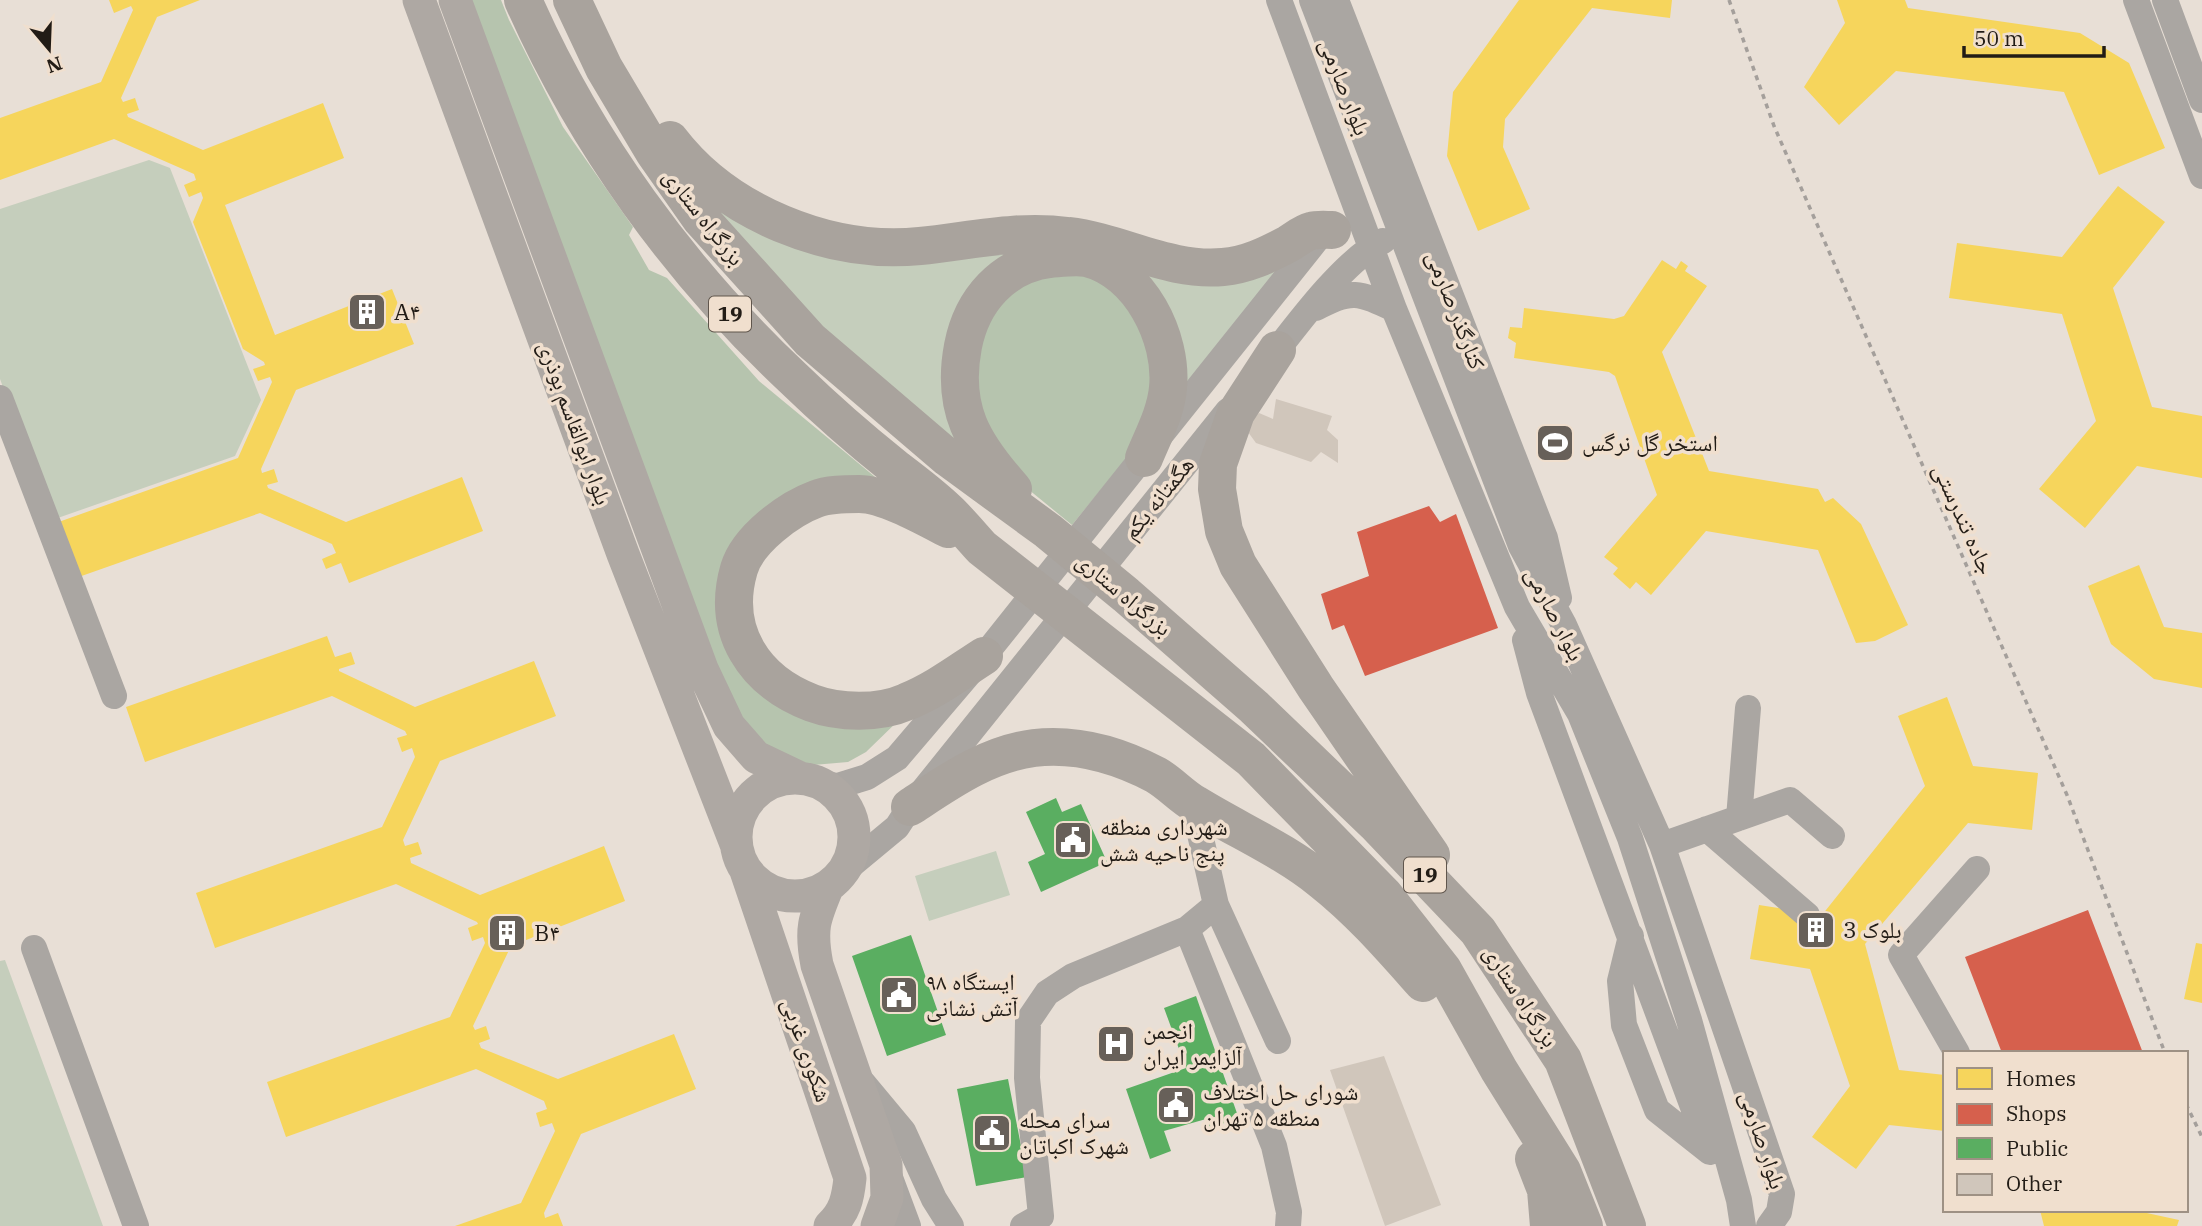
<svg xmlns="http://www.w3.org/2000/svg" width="2202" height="1226" viewBox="0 0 2202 1226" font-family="'IBM Plex Serif','Noto Naskh Arabic',serif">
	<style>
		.green { fill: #c5cebc }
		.forest { fill: #b6c4ae }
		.homes { fill: #f6d55c }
		.shops { fill: #d6604d }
		.public { fill: #5aae61 }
		.building { fill: #d0c6bb }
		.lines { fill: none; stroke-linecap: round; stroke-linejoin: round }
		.path { stroke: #a49f9b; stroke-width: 3.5; stroke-dasharray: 5 5; stroke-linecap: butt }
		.minor { stroke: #aaa6a2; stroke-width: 26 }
		.major { stroke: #aea8a3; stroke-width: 33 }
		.highway { stroke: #a9a39d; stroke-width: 38 }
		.labels { text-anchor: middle; stroke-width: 7; stroke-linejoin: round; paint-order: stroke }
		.shield { fill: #f0dfce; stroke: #60564d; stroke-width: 2 }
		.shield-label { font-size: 21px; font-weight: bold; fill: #221c16 }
		.street-label { font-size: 23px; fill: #221c16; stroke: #f0dfce }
		.poi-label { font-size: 23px; fill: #221c16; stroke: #f0dfce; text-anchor: start }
	</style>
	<rect width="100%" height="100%" fill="#e8dfd6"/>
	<!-- green -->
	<path class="green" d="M649,121L794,235L1034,239L983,467L768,281Z
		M149,160L170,168L261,400L235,456L52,520L0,379V209Z
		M1299,247L1187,393L1117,253Z
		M996,851L1010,895L929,921L915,876Z
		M5,960L103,1226H0V961Z"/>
	<!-- forest -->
	<path class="forest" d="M467,0H501L509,20L563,127L633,227L629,235L649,270L667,278L759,381L886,486L746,539L747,667L901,718L866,752L848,762L813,765L787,763L759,744L733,711Z
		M1029,272L1102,274L1158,349L1144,437L1072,525L1006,471L979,427L978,324Z"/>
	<!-- homes -->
	<path class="homes" d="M109,0H200L157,17L121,98L123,102L135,98L139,110L127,114L128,117L203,150L323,103L344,158L225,205L275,335L392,289L414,344L296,390L261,469L262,473L274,469L278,482L267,485L268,488L346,522L462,477L483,531L349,583L341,563L326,569L322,559L336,553L332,544L260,513L73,579L53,524L238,458L272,382L270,377L258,381L253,369L265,365L264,362L243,349L193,222L203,198L201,192L189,197L184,185L196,180L194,174L114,139L0,180V118L101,82L133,10L131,6L114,13Z
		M1519,0H1672L1670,18L1592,8L1505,119L1503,147L1530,209L1478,231L1447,156L1453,92Z
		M1837,0H1905L1908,8L2080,33L2129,63L2165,148L2099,175L2064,92L1896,71L1839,125L1804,87L1845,23Z
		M2118,186L2165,222L2113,288L2152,407L2202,416V478L2137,466L2085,528L2039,489L2096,421L2062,314L1949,298L1957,243L2062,257Z
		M1662,260L1676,269L1681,261L1688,266L1685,271L1707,286L1662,352L1709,471L1818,489L1825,502L1833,498L1861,524L1908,625L1875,641L1856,643L1818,550L1706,531L1651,595L1636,582L1630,589L1613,574L1618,568L1604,557L1657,495L1615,376L1609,372L1514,358L1516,343L1508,338L1510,327L1522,328L1524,308L1614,319L1624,316Z
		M2139,565L2164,627L2202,633V688L2154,679L2111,644L2088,586Z
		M327,636L335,657L351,652L355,664L339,669V671L415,707L534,661L556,716L440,761L403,840L405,846L418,842L422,854L410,858L411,863L480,895L604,846L625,901L511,946L473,1026L475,1030L486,1026L490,1039L479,1043L481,1048L558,1079L674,1034L696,1089L581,1134L544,1213L545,1218L558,1213L563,1226H455L521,1203L555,1131L552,1123L540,1127L536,1113L547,1109L544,1101L476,1069L286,1137L267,1082L450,1017L485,943L483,937L472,941L468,928L478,924L477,922L396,884L215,948L196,893L382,827L415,757L412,748L402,752L397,738L407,735L405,731L332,696L145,762L126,707Z
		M1947,697L1973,766L2038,773L2032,830L1968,823L1865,944L1899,1070L1945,1075V1131L1889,1125L1856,1169L1812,1137L1850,1086L1810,969L1750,959L1759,905L1822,915L1925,786L1898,716Z
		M2196,943L2202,944V1003L2184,999Z
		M2040,1210H2133L2179,1220L2177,1226H2044Z"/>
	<!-- shops -->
	<path class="shops" d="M1429,506L1440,522L1456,514L1498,628L1365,676L1344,625L1332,630L1321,594L1369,576L1357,532Z
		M2088,910L2143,1053H2002L1965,957Z"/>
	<!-- public -->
	<path class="public" d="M1056,798L1062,812L1081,804L1107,862L1041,892L1028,862L1045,854L1026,812Z
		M911,935L946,1035L887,1056L852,956Z
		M1196,996L1239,1119L1210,1127L1206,1119L1164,1131L1171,1151L1150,1159L1126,1089L1186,1068L1164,1008Z
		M1008,1079L1027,1177L976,1186L957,1089Z"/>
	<!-- building -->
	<path class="building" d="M1276,399L1332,416L1327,430L1338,440V463L1321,452L1311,462L1256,443L1248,432L1250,421L1259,413L1273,419Z
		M1384,1056L1441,1205L1385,1226L1330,1070Z"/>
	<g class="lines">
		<!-- path -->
		<path class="path" d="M1729,0L1774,126L2067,795L2165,1053
			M2186,1104L2202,1137"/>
		<!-- minor -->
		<path class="minor" d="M1279,0L1394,309L1517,607L1580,714L1630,838L1689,1020L1739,1200L1743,1226
			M1312,0L1521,546L1564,625L1662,845L1782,1194L1779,1212L1769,1226
			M1336,0L1545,538L1559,598
			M2136,0L2202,176
			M2165,0L2202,100
			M1316,308C1350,289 1360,292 1394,309
			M1268,362C1295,327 1344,260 1383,241
			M0,398L114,696
			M1525,640L1539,693L1709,1150
			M819,783L838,786L867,777L897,758L984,656L1318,238L1325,234
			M1739,818L1748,708
			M1707,829L1807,915
			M1662,845L1790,800L1832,836
			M844,871L897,827L910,807L1228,411
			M1216,905L1278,1041
			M1187,929L1274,1146L1289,1212L1288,1226
			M1631,936L1620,981L1624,1025L1657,1110L1710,1152
			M34,948L136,1226
			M1957,1053L1901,955L1977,869
			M863,1083L903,1131L934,1199L951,1226
			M889,1175L908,1226
			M1023,1226L1041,1216L1027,1078L1028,1021L1047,993L1073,976L1187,929L1216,905L1193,803"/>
		<!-- major -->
		<path class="major" d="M419,0L623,554L736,844
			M455,0L702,669L729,726L756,757L800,778
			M736 837a59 59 0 1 1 118 0a59 59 0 1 1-118 0Z
			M746,871L850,1178C848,1198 845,1212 830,1226
			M828,886C814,919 810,929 817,965L886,1165L887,1198L877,1226"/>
		<!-- highway -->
		<path class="highway" d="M523,0C585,141 680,272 793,378C825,409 858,438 893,466C912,481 933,496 950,513C961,524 972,537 982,548L1251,759L1384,895L1443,970L1499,1070L1562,1171L1584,1226
			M572,0L604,68L654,152L701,219L810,340L948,458L1048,531L1126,595L1254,707L1375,823L1478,931L1563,1060L1627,1226
			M670,140C726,213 829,255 920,246C970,241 1017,229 1068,236C1121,242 1169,272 1223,267C1247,265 1267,255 1288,244C1295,240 1303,233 1311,231C1318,229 1326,230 1332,230
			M1277,350L1236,413L1218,464L1217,489L1224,531L1238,565L1316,688L1431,855
			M1013,489C973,444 951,409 963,346C972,300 1003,265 1050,259C1062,258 1076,256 1087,258C1140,271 1173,338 1168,388C1166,412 1153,436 1144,458
			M948,529C925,517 884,494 859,494C846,494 828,494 816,499C789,509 748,539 739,569C721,631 754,681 812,703C839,713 879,714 906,702C934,691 959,672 984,656
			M910,807C948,782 987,754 1034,748C1077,743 1118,755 1156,775C1170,783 1181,796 1195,804C1237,830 1284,850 1322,881C1360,911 1391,947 1423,983
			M1534,1159L1546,1190L1549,1226"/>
	</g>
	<!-- icons -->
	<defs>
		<symbol id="building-square" viewBox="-11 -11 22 22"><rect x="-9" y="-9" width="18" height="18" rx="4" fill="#676059" stroke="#f0dfce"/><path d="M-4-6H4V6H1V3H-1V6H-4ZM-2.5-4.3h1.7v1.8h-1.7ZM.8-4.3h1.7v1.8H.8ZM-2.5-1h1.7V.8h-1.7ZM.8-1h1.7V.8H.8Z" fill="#fff"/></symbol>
		<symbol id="stadium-square" viewBox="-11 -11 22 22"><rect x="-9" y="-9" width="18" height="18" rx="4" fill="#676059" stroke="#f0dfce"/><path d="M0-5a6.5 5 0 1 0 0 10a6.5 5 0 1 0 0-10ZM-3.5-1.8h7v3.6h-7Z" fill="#fff"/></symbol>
		<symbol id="civic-square" viewBox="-11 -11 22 22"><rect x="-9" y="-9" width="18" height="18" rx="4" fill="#676059" stroke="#f0dfce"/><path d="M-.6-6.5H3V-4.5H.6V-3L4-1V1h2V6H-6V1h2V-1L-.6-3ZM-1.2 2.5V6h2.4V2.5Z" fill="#fff"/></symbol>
		<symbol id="hospital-square" viewBox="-11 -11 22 22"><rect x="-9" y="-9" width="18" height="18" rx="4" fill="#676059" stroke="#f0dfce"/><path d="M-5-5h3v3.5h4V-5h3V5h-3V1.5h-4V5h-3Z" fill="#fff"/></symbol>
	</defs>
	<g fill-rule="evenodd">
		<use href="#building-square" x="345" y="290" width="44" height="44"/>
		<use href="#stadium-square" x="1533" y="421" width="44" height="44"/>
		<use href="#civic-square" x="1051" y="818" width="44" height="44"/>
		<use href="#building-square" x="1794" y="908" width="44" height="44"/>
		<use href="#building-square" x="485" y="911" width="44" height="44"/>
		<use href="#civic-square" x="877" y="973" width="44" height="44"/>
		<use href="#hospital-square" x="1094" y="1022" width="44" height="44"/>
		<use href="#civic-square" x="1154" y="1083" width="44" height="44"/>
		<use href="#civic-square" x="970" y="1111" width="44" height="44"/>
	</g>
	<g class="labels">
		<!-- shield labels -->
		<g class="shield">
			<rect x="709" y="296.5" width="42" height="35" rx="5"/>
			<rect x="1404" y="857.5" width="42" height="35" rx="5"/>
		</g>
		<g class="shield-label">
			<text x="730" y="321">19</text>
			<text x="1425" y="882">19</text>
		</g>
		<!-- street labels -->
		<g class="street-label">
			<text transform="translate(1345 87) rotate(69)" y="8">بلوار صارمی</text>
			<text transform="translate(704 217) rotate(52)" y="8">بزرگراه ستاری</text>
			<text transform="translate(1456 310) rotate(69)" y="8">کنارگذر صارمی</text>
			<text transform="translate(575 423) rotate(70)" y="8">بلوار ابوالقاسم بوذری</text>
			<text transform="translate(1158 498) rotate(-51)" y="8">هگمتانه یکم</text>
			<text transform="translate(1964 519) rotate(66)" y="8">جاده تندرستی</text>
			<text transform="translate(1124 594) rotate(40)" y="8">بزرگراه ستاری</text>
			<text transform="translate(1555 614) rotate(63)" y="8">بلوار صارمی</text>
			<text transform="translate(1521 996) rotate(57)" y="8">بزرگراه ستاری</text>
			<text transform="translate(807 1050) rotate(71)" y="8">شکوری غربی</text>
			<text transform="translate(1763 1140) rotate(72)" y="8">بلوار صارمی</text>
		</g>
		<!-- poi labels -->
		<g class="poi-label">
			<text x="394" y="320">A۴</text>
			<text x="1582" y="451">استخر گل نرگس</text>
			<text x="1100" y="835">شهرداری منطقه<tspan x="1100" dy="26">پنج ناحیه شش</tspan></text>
			<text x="1843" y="938">بلوک 3</text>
			<text x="534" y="941">B۴</text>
			<text x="926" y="990">ایستگاه ۹۸<tspan x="926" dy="26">آتش نشانی</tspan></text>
			<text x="1143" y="1039">انجمن<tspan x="1143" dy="26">آلزایمر ایران</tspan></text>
			<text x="1203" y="1100">شورای حل اختلاف<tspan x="1203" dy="26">منطقه ۵ تهران</tspan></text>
			<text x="1019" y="1128">سرای محله<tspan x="1019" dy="26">شهرک اکباتان</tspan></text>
		</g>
	</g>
	<!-- legend -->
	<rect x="1943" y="1051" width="245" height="161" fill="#f0dfce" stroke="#9e9184" stroke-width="2"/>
	<rect x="1957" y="1068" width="35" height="21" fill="#f6d55c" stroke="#9e9184" stroke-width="2"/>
	<text x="2006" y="1086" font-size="21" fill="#221c16">Homes</text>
	<rect x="1957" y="1104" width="35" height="21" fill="#d6604d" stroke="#9e9184" stroke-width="2"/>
	<text x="2006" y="1121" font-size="21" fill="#221c16">Shops</text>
	<rect x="1957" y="1138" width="35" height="21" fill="#5aae61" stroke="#9e9184" stroke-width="2"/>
	<text x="2006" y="1156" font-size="21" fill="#221c16">Public</text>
	<rect x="1957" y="1174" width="35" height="21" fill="#d0c6bb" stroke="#9e9184" stroke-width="2"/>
	<text x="2006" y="1191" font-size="21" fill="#221c16">Other</text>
	<!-- north arrow -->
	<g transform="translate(49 49) rotate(161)" stroke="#f0dfce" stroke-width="5" paint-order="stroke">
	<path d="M0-5L12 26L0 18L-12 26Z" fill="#221c16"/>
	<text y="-10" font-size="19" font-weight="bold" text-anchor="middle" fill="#221c16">N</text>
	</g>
	<!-- scale -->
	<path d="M1964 46v10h140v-10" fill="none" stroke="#221c16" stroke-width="3.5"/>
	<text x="1974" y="46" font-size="21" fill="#221c16" stroke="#f0dfce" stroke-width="5" paint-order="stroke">50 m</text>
</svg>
